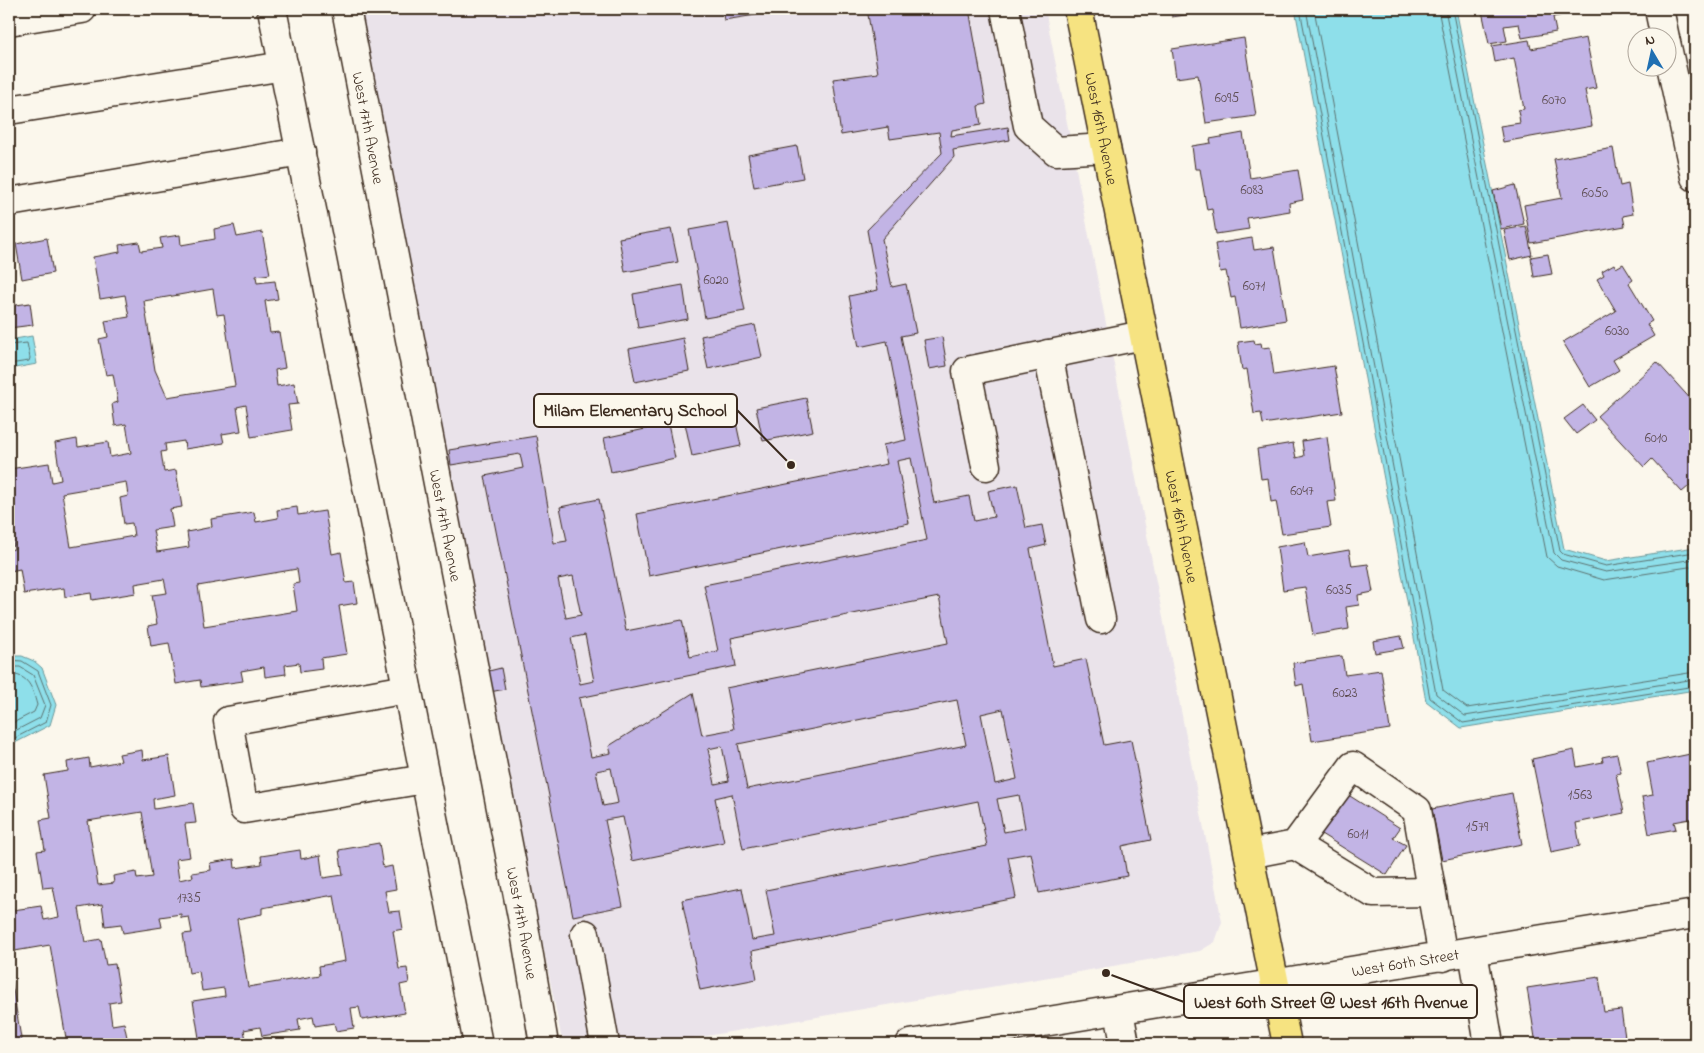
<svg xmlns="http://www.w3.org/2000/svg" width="1704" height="1053" viewBox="0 0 1704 1053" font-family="'Indie Flower',sans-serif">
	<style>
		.built { fill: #eae3ea }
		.water { fill: #8edfea; stroke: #6d9798 }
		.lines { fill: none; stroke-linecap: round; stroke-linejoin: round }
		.shore { stroke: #5c7270; stroke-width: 1 }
		.building { fill: #c2b4e5; stroke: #3b2a1e; fill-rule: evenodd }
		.minor-casing { stroke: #3b2a1e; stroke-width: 31 }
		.major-casing { stroke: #3b2a1e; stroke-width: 31 }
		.minor { stroke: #fbf7ec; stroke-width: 28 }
		.major { stroke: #f6e381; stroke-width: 28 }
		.labels { text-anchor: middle; stroke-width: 4; stroke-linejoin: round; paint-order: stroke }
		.number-label { font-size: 14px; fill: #5d4c50 }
		.street-label { font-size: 16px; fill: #3b2a1e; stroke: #fbf7ec }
		.leader { fill: none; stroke: #3b2a1e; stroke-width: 2 }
		.callout-dot { fill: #3b2a1e; stroke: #fbf7ec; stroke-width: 2 }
		.callout { fill: #fbf7ec; stroke: #3b2a1e; stroke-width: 2 }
		.callout-label { font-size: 18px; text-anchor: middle; font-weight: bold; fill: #3b2a1e }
	</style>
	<rect width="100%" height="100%" fill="#fbf7ec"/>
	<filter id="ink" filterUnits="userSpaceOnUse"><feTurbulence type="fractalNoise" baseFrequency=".02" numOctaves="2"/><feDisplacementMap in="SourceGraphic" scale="10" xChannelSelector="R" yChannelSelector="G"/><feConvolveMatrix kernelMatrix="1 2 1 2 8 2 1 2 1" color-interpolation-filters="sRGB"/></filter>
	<g filter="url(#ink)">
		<!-- built -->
		<path class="built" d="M359,9H1045L1222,922L1215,942L1200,951L660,1044H572L561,1036Z"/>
		<!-- water -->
		<path class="water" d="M1295,9H1456L1564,549L1606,561L1695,547V690L1461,728L1426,701Z
			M32,336L37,364L9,369V340Z
			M9,656H22L34,661L42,668L56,705L50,725L9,746Z"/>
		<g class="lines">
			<!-- shore -->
			<path class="shore" d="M1300,9L1430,698L1463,723L1695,686
				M1306,9L1436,694L1465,716L1695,679
				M1314,9L1443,690L1467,708L1695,672
				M1438,9L1547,557L1557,566L1604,580L1695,566
				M1445,9L1554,553L1561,560L1606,572L1695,559
				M1452,9L1560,551L1563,554L1606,566L1695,552
				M9,345L27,343L30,358L29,361L9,364
				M9,660L22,661L38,671L51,705L46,722L9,741
				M9,667H20L33,675L45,705L40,718L9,734
				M9,674C29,675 32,687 37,705L34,712L9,725"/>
		</g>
		<!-- building -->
		<path class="building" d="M722,9H794L724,20Z
			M867,9H969L986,104L978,106L981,125L952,130L951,136L1008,127L1010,140L953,150L954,157L882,239L892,287L906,284L916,333L901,336L934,503L969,496L974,521L994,517L988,491L1017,485L1026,528L1042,525L1046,545L1030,549L1053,666L1086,659L1104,745L1131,740L1151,840L1122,846L1127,876L1039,893L1031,853L1008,857L1016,898L752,951L757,979L700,990L682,900L742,888L752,940L775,936L766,890L987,846L978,801L743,849L732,794L715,798L724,842L632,861L623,817L605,820L623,906L573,916L485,476L523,468L520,454L451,465L449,450L536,436L554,543L567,541L560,507L599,499L626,631L682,620L690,657L718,651L704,585L927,540L911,458L897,461L909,523L649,576L637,514L887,464L883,445L906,440L887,341L859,347L849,296L878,290L867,230L942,153L939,132L890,139L888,127L841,135L833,79L878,73ZM573,576L581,615L566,618L558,579ZM939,597L948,643L726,688L734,729L702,735L693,693L609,746L611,753L591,757L579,698L736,666L731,638ZM585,635L594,681L580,684L571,638ZM957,700L966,745L747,789L738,744ZM1003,709L1017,779L995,784L981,714ZM722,746L729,781L715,784L708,749ZM611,768L618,803L603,806L596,771ZM1019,795L1025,828L1004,832L997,799Z
			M1171,9H1224L1172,17Z
			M1495,9H1563L1564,15L1553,17L1556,32L1522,38L1519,24L1504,26L1507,41L1489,44L1482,11Z
			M1244,38L1256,116L1206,123L1198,75L1176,78L1172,49Z
			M1586,38L1596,88L1585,90L1592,126L1503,142L1500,126L1520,123L1518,110L1524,109L1514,58L1495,62L1492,46L1529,40L1531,49Z
			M1243,133L1250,178L1298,170L1303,200L1289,203L1290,211L1247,218L1249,229L1216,234L1212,209L1207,210L1200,169H1195L1192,146L1211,143L1210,139Z
			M797,146L803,178L754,187L748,155Z
			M1613,148L1620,186L1628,184L1633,214L1623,216L1625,226L1531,243L1524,205L1562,198L1554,159Z
			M1515,185L1524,224L1501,229L1493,191Z
			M728,223L745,311L705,318L689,230Z
			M234,225L237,237L262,232L270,274L256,276L257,283L275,281L278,299L265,301L270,333L279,332L285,368L275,370L277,386L294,383L298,404L288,405L292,430L251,437L246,405L237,407L241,431L222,434L224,443L185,449L184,441L165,444L166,451L161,452L164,472L176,470L182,507L170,509L173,527L153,530L157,552L189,547L187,532L212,527L211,519L254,512L256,522L278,518L277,510L297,507L298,515L325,511L332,554L341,552L346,583L354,582L357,603L339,606L347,654L321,658L322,669L300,672L299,663L285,665L286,674L265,677L264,667L241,671L243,681L201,687L200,680L176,684L169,643L151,646L148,626L157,624L152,595L167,593L164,579L135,584L136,593L92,600L91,593L65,597L64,588L24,594L20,569L10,571L9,563V550L14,549L9,515V469L49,463L52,482L61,480L55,443L77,439L78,447L108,442L110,457L131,453L126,424L115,426L112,404L118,402L113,374L106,375L99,339L108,337L105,321L129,317L125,295L100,299L93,257L120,252L119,245L139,242L141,251L162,248L160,238L180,235L181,245L215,239L214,229ZM213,289L217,315L224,314L235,386L167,397L155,370L144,301ZM126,482L128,496L120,498L124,524L132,523L134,536L71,547L62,493ZM297,569L299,583L293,584L297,611L204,626L198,586Z
			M1526,226L1532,255L1510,260L1504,230Z
			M671,229L678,262L625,272L619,238Z
			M47,238L53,273L22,279L16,244Z
			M1252,238L1254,250L1274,247L1286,320L1240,328L1235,297L1231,298L1226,271L1220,272L1215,244Z
			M1548,254L1552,274L1534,277L1531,257Z
			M1614,264L1616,268L1623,264L1633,280L1629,283L1652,321L1647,324L1654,336L1613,360L1619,370L1590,387L1563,342L1616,311L1597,279L1604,275L1602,271Z
			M683,285L688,319L638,328L633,294Z
			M30,303L33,325L9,328V306Z
			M755,325L762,357L708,369L701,336Z
			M942,337L947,366L929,369L924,340Z
			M683,338L689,371L635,382L629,349Z
			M1254,340L1255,344L1261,343L1262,348L1270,347L1274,375L1334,366L1342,412L1263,424L1261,413L1254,414L1247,369L1242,370L1238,342Z
			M1657,362L1695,404V481L1682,492L1652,459L1644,467L1597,416Z
			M806,398L813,431L763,441L756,408Z
			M1583,405L1595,420L1576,434L1564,419Z
			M734,413L741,446L692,456L685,423Z
			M668,424L675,458L611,472L604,438Z
			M1327,437L1336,501L1327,502L1331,527L1282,534L1276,501L1271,502L1268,478L1261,479L1257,449L1293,443L1296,458L1304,456L1302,441Z
			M1305,542L1308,557L1349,550L1352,566L1368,564L1373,592L1358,595L1359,605L1346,607L1349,629L1313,635L1305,587L1283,590L1277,547Z
			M1401,636L1404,648L1375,653L1373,641Z
			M1342,656L1345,675L1381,670L1390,729L1312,741L1303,684L1296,686L1293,663Z
			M501,668L505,689L485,693L481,673Z
			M142,750L143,760L169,756L175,795L153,799L154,809L193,803L196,823L185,824L190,857L176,859L179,880L193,877L192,873L211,870L210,863L234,859L235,868L262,864L261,856L300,850L301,859L320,855L323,878L343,875L339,850L379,843L383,868L392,866L396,889L385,891L389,912L400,911L403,929L393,931L399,969L407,968L409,983L400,985L405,1013L362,1020L359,1007L351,1008L354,1028L336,1031L334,1023L315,1026L313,1016L298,1019L300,1030L262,1036L260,1027L244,1030L247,1044H228L227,1040L200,1044L193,1001L225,996L224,988L202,991L199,971L189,973L183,934L192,933L189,917L181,918V914L160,917L162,927L123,933L121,924L105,926L102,904L79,908L85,942L101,939L106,965L115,964L121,1001L109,1003L112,1025L124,1023L128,1042L67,1044L50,945L9,952V900L12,899L13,910L41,906L44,920L59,917L53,887L43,888L37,851L45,850L40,820L51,818L44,775L68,771L67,762L89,758L90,767L121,761L119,754ZM142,812L152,877L137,879L136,872L113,876L114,883L98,885L88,821ZM334,895L345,961L319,966L320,975L248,987L237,919L262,914V908Z
			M1574,750L1577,767L1603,762L1602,757L1617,754L1621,773L1616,774L1624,813L1576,823L1580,846L1551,852L1532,759Z
			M1695,753V818L1674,822L1676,829L1649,834L1642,797L1653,795L1647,763Z
			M1339,789L1400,828L1393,838L1406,845L1387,875L1313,829Z
			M1512,793L1522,844L1442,860L1432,809Z
			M9,966L22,1044H9Z
			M1599,977L1604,1012L1621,1010L1626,1044H1536L1527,988Z"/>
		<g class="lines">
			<defs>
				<g id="minor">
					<path d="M272,9L478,1044"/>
					<path id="s1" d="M346,9L525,932L544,1044"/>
					<path d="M1005,9L1028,126L1056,151L1106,148"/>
					<path d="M1659,9L1665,38"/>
					<path d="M9,21L82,9"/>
					<path d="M1666,42L1695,177"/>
					<path d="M9,110L284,66"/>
					<path d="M9,202L301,152"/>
					<path d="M1048,354L1101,619"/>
					<path d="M986,466L967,371L1143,335"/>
					<path d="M407,689L228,721L244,809L425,779"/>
					<path d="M1295,845L1373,893L1431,892"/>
					<path d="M1249,854L1295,845L1353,766L1417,810L1443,957"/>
					<path d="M585,934L605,1044"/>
					<path d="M1473,952L1489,1044"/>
					<path d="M1119,1011L1125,1044"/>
					<path id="s2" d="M910,1044L1695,914"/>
				</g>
				<g id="major">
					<path id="s3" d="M1078,9L1287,1044"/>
				</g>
			</defs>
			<!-- minor casing -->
			<use href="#minor" class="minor-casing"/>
			<!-- major casing -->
			<use href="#major" class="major-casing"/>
			<!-- minor -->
			<use href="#minor" class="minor"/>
			<!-- major -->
			<use href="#major" class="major"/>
		</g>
	</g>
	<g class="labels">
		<!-- number labels -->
		<g class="number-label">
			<text x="1227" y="102">6095</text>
			<text x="1554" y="104">6070</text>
			<text x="1252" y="194">6083</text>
			<text x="1595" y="197">6050</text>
			<text x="716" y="284">6020</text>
			<text x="1254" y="290">6071</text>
			<text x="1617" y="335">6030</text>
			<text x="1656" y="442">6010</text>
			<text x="1302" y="495">6047</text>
			<text x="1339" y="594">6035</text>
			<text x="1345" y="697">6023</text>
			<text x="1580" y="799">1563</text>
			<text x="1477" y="831">1579</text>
			<text x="1358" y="838">6011</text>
			<text x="189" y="902">1735</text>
		</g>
		<!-- street labels -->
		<g class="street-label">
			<text dy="6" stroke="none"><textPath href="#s1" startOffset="121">West 17th Avenue</textPath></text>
			<text dy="6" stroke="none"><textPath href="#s3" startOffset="122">West 16th Avenue</textPath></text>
			<text dy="6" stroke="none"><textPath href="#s1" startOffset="526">West 17th Avenue</textPath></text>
			<text dy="6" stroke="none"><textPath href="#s3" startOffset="528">West 16th Avenue</textPath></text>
			<text dy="6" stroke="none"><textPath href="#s1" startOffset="931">West 17th Avenue</textPath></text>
			<text dy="6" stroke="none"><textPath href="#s2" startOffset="502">West 60th Street</textPath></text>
		</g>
	</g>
	<!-- callouts -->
	<path class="leader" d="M791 465L737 410M1106 973L1184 1002"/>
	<g class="callout-dot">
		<circle cx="791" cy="465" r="5"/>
		<circle cx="1106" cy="973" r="5"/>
	</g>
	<g class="callout">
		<rect x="534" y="394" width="203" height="33" rx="5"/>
		<rect x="1184" y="985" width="293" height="33" rx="5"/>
	</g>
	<g class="callout-label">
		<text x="635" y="416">Milam Elementary School</text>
		<text x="1331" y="1008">West 60th Street @ West 16th Avenue</text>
	</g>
	<!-- margin -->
	<rect width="1704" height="1053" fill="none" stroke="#fbf7ec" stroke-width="30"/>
	<rect x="15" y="15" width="1674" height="1023" fill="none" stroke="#3b2a1e" stroke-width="2" filter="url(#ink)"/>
	<!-- north arrow -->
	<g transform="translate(1652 52) rotate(351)"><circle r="24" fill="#fbf7ec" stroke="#aea59a"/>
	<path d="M0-4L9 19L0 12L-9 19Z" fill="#1f6fb2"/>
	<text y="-8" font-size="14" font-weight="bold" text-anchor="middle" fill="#3b2a1e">N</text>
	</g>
</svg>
